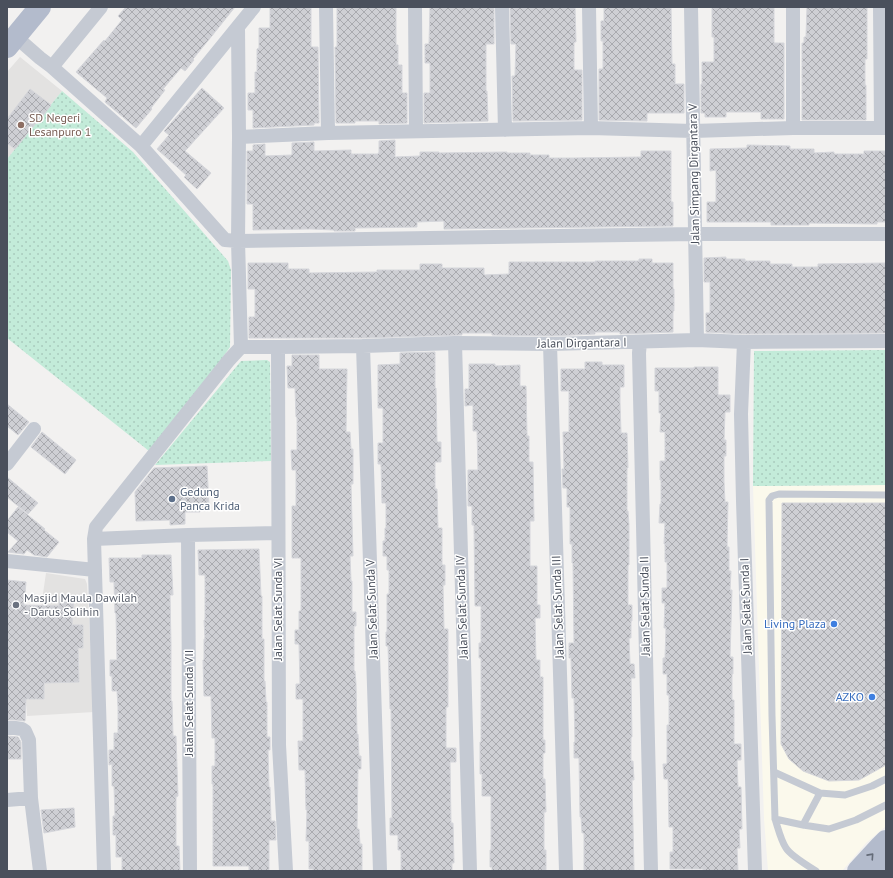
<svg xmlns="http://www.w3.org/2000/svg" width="893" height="878" viewBox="0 0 893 878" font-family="'PT Sans',sans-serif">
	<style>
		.commercial { fill: #fbf9ec }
		.education { fill: #e3e2e1 }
		.grass { fill: url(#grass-dots) }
		.building { fill: url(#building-cross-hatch); stroke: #d5d6db }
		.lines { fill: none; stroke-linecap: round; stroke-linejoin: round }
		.service { stroke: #c5cad3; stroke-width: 7 }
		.minor { stroke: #c5cad3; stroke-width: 14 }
		.primary { stroke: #b3bbcc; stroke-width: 22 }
		.oneway { stroke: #646b78 }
		.education-dot { fill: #8d6e63; stroke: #fff; stroke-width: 1.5 }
		.service-dot { fill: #5c6f8a; stroke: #fff; stroke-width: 1.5 }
		.worship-dot { fill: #6b7280; stroke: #fff; stroke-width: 1.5 }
		.shop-dot { fill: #3f7fe0; stroke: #fff; stroke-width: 1.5 }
		.labels { text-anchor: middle; stroke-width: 3; stroke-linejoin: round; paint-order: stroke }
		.education-label { font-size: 12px; fill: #785e54; stroke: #fff; text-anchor: start }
		.street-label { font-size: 12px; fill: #4a505c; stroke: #fff }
		.service-label { font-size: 12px; fill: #4e5e75; stroke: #fff; text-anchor: start }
		.worship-label { font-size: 12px; fill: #5b616d; stroke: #fff; text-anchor: start }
		.shop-label { font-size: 12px; fill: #366cbe; stroke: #fff; text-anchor: end }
	</style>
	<defs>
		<pattern id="grass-dots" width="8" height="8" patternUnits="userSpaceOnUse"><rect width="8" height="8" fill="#c3ebd9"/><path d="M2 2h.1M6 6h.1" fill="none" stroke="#a9cbbd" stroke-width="1.8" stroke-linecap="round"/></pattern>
		<pattern id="building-cross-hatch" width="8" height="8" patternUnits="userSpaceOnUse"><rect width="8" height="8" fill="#cecfd4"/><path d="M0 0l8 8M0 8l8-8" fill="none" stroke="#a9aaaf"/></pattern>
	</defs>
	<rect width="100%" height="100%" fill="#f2f1f0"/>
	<!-- commercial -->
	<path class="commercial" d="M886,485V826L866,843L842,871H768L764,819L753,486Z"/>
	<!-- education -->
	<path class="education" d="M20,57L62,91L7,159V72Z
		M46,573L85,579L87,584L94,712L27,716L22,633L38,628Z"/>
	<!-- grass -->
	<path class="grass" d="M62,91L133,152L228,261L231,270L230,347L209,377L149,451L7,338V159Z
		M886,350V485L753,486L754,351Z
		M267,360L270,362L271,461L155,465L241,361Z"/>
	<!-- building -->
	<path class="building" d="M126,7H235L211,37L193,59L194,60L185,71L181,68L163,89L165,90L151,108L152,109L136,128L105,102L107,98L76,72L104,40L105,41L122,20L118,16Z
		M270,7H311V47H318L319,123H314V125L253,128V110H248V93H255V72H257V49L259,48V28H270Z
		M337,7H396V45H398V65H402V93H407V123L379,124V121H355V123H336L335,47H337Z
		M430,7H494V44H486V91H487L488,121L424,123V93H430V63H425V44H429Z
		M510,7H575L576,42H574V70H582V120L513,121L512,76H515L516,44H511Z
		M604,7H671L672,64H675V84H684V113H647V121L599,120V69H603V41H601V21H604Z
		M712,7H774V43H784V119H761V112H726V117H705V113H701V84H702V62H714V37H712Z
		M807,7H867V59H865V85H866V120H802V43H804V37H806Z
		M202,88L224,108L185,151L211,173L197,189L184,177L186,175L157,149L169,135L164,131Z
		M30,89L51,105L37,124L36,123L15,149L7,143V119Z
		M395,140V157L420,156V152H439V153L507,152V153H530V155H549V158H575L641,157V151H671V202H673V226L444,229V221L417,222V227L355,228V231H334V230L311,229L253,230V204H247V151H253V145L265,144V156L292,155V143L314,142V151L351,150V154H378V153H379V141Z
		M747,145L790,146V149H814V153L834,152V154H864V151H886V222H877V224L809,223V225H771V222H707V202H716V170L710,171V149L747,148Z
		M726,257V259H745V261H770V264H792V267H818V264L886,263V333L744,334L706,332V313H710V282H704V258Z
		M639,259H652V263H673V289H674V311H673V332L620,334V332H595V334L550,336L492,335V333H462V335L363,338H249V317H255V289H248V263H288V269H309V273L377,272V270H420V264H442V268H484V275L509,274V262H595V261H639Z
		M435,352V388H436L437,442H441V462H435V489H437L438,528H442V565H445V585H443L444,629H448V707H446V748H456V762H450L451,823H453L454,863H452V871H401V850H398V835H390V818H392L391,709H390L388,646H386V632H387V594H389V570H387V556H383V541H385V528H386V503H382L381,464H378V443H383V408H378V365L400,364V353Z
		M292,355H319V369H347L346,432H350L351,449H353V484H351L353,556H350L351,581H352V612H356V626H354V671H355L356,684L357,734H358L359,756H361V769H358L357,829H359L360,844H362V871H313V869H309V841H306L307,810H306L305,770H299L298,741H303V699H296V684H300L299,644H295V630H299V611H301V558H292V506H296V470H292L291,450H297V417H296L295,388H288L287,366H292Z
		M585,362H602V365H624V387H620V403L621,433H627L628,468H627V511H628L629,525V565H628V605H632V621H631V638H629L630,664H634L635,678H631L632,737H631V761H633L634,780H632L634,871H584V833H582L581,817H580L579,758H574V742H575L574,698H572L571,658H569V643H574L573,563H572V544H570V507H567V488H563L562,469H564L563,432H569V391H561V369H585Z
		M469,364H495V366L520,365V386H526L527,436H529V462H533L534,521H530V566H537V605H540V618H535L536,660H540V677H543V740H545V753H543V779H545L546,812H544V850H546V871H492V867H490V850H491V796H482V774H480V742H481V658H479V643H481V606H475L474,525H472V506H468V470H478L477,431H473V405L465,406V389H469Z
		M694,367H718V395H730V412H725L724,440H726V456H724V482L725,502H728L727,547H729V571H731L730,590H732L730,657H733V674H732V700H734V744H741V760H737L738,787H741L742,829H739L740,848H737L738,871H703V869H670V852H673V827H669L668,779H664L663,764H667V725H669V695H667V674H663V658H665L666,628H664L665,603H662V588H667V562H665V544H664L665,523H659L660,504H661V480H660V461H665V432H660L661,413H659V391H655V368H694Z
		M7,404L29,422L18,435L7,426Z
		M42,432L76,460L65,474L31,447Z
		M207,466L209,507L200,508V512H185V524L170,525V520L136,521L135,492L154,468Z
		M7,477L38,503L28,514L7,497Z
		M782,503H886V765L859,780L829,781L803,771L789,759L781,744Z
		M18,507L45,529L44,530L59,542L47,557L34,555L27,550L24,554L8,552L18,541L7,532V521Z
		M259,549L261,596H262V639H264V681H265L266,702H267V737H270V750H268L269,787H270L271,821H275L276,840H269V871H249V866H213V784H212V766H215V738H212L211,696H204L203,660H204V639H205L204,620H205V575H199L198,550Z
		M142,555H171L173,595H170L171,645V701H172L173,736H176L178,796L176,797V846H179L180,871H122V857H116V835H113V816H115L114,786H112V764L109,765V750H114V733H118V707L117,691H112V676H110V660H117L116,613H115L114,582H110L109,558H142Z
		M7,580L26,582L24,605L59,606L60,596L74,597L72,625H83V648H78L79,682L44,683V699H26L25,721L16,720H7Z
		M7,736L18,737L21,742V759H7Z
		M74,808L75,827L44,833L41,810Z"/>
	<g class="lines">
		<!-- service -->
		<path class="service" d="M774,772L820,793L845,795L872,786L886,779
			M775,819L803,825L829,829L856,820L886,805
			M803,825L820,793
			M816,871C808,866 790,855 786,848C781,841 778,828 775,819L772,716L769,500L772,496L779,494L886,495"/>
		<!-- minor -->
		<path class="minor" d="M326,7L328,133
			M415,7L416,131
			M502,7L505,130
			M589,7L591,128
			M691,7L697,340
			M793,7V128
			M880,7L881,128
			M238,27L239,137L238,241L241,347H278L363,346L455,343L550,344L697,340L744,342L886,341
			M16,37L40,58L52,67L141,146L225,240L238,241L695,234H886
			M52,67L101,7
			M239,137L328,133L591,128L693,131L793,128H886
			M141,146L254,7
			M640,342L639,353L651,871
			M744,342L741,414L743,501L755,871
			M455,343L470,871
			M550,344L566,871
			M363,346L380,871
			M278,347L279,745L286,871
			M7,464L34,429
			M188,535L190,871
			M94,539L188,535L278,533
			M7,561L95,570
			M7,728H15L22,729L25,731L29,740L31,798L40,871
			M7,800L31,798
			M104,871L94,539L96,527L229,360L241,347"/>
		<!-- primary -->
		<path class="primary" d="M7,47L40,7
			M858,871L881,846L886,841
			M880,871L886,865"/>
	</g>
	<!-- one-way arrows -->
	<defs><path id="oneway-chevron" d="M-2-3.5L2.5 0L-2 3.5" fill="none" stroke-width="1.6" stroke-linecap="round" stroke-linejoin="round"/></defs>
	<use class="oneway" href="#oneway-chevron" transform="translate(871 856) rotate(-48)"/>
	<!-- markers -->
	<circle class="education-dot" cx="21" cy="125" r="4"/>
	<circle class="service-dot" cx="172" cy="499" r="4"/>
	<circle class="worship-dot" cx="16" cy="605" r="4"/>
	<g class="shop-dot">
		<circle cx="834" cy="624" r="4"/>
		<circle cx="872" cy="697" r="4"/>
	</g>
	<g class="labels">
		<!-- education labels -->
		<g class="education-label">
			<text x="29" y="122">SD Negeri<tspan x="29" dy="14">Lesanpuro 1</tspan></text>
		</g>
		<!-- street labels -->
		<g class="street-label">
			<text transform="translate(694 174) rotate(-91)" y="4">Jalan Simpang Dirgantara V</text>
			<text transform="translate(582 343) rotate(-1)" y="4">Jalan Dirgantara I</text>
			<text transform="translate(645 606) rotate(-91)" y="4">Jalan Selat Sunda II</text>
			<text transform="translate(746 606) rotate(-92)" y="4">Jalan Selat Sunda I</text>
			<text transform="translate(462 607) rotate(-92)" y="4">Jalan Selat Sunda IV</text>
			<text transform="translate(558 607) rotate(-92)" y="4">Jalan Selat Sunda III</text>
			<text transform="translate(278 609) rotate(-90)" y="4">Jalan Selat Sunda VI</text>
			<text transform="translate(372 609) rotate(-92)" y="4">Jalan Selat Sunda V</text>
			<text transform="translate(189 703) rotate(-90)" y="4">Jalan Selat Sunda VII</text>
		</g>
		<!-- service labels -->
		<g class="service-label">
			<text x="180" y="496">Gedung<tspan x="180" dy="14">Panca Krida</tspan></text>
		</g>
		<!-- worship labels -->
		<g class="worship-label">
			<text x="24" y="602">Masjid Maula Dawilah<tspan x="24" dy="14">- Darus Solihin</tspan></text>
		</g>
		<!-- shop labels -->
		<g class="shop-label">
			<text x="826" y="628">Living Plaza</text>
			<text x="864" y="701">AZKO</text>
		</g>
	</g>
	<!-- border -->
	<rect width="893" height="878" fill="none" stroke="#4a505c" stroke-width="16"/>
</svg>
